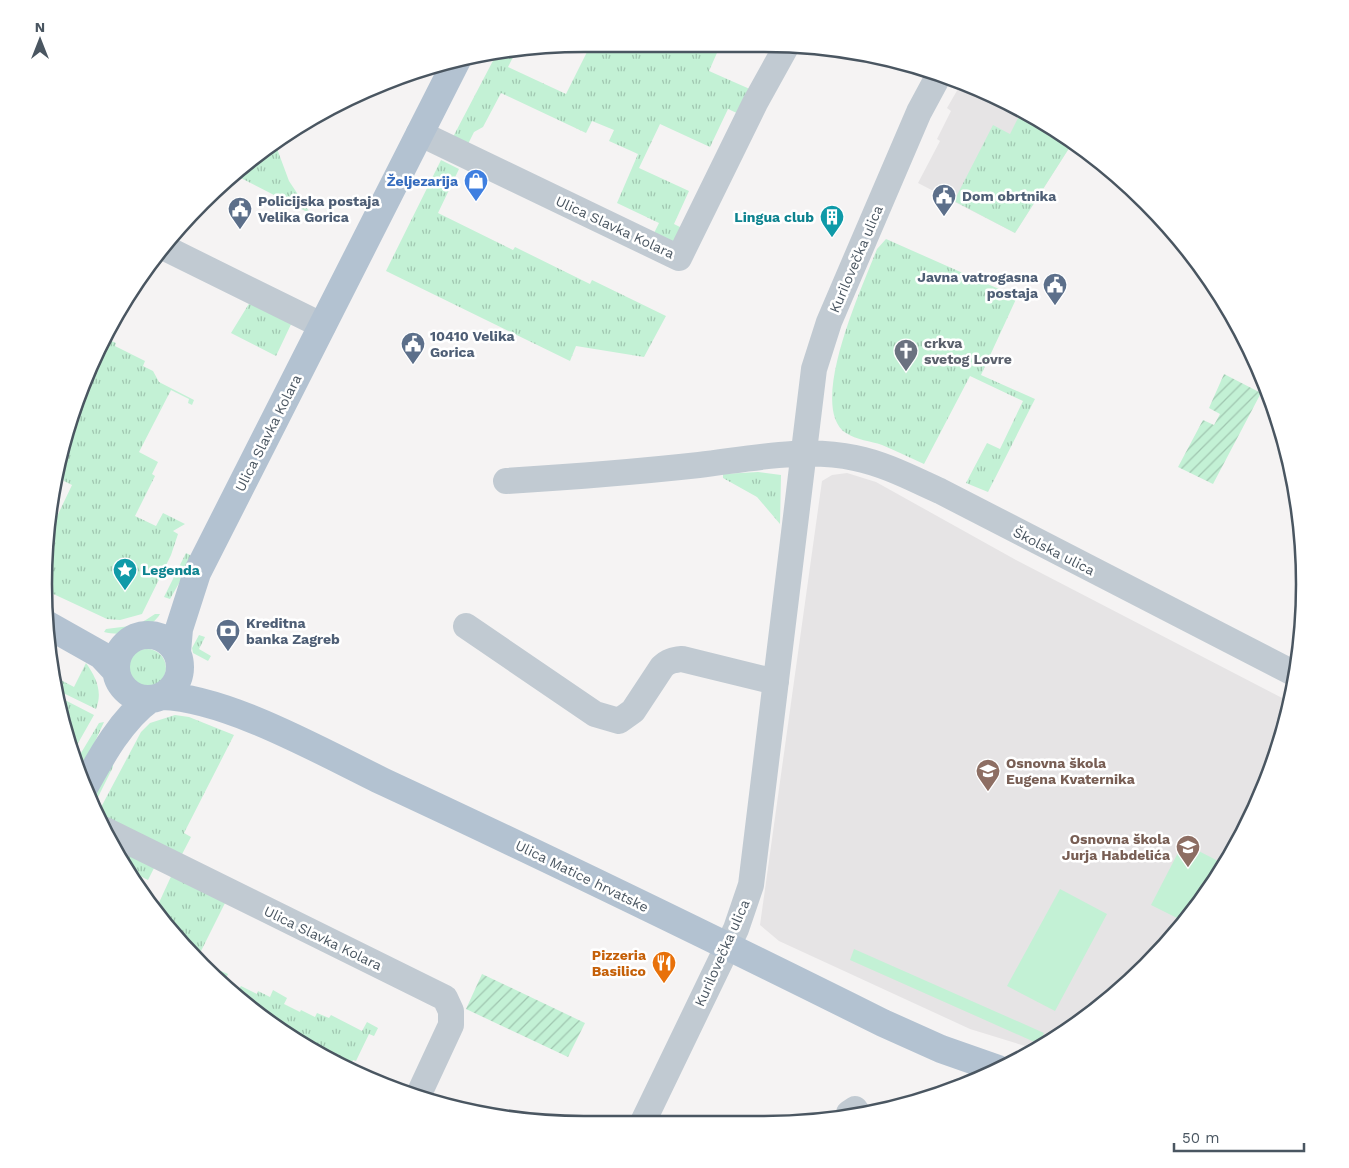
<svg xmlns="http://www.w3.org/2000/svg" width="1349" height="1168" viewBox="0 0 1349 1168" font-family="'Work Sans',sans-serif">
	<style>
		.education { fill: #e6e4e5 }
		.grass { fill: url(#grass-tufts) }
		.garden { fill: url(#garden-furrows) }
		.pitch { fill: #c3f1d5 }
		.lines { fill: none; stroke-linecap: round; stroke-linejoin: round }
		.minor { stroke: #c1cad2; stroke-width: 26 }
		.major { stroke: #b3c2d1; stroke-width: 28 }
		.labels { text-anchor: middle; stroke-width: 5; stroke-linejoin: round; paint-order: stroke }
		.shop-label { font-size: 14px; font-weight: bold; fill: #366cbe; stroke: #fff; text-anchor: end }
		.service-label { font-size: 14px; font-weight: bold; fill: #4e5e75; stroke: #fff; text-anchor: start }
		.culture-label { font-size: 14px; font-weight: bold; fill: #0d838f; stroke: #fff; text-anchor: end }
		.street-label { font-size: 14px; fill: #4a5661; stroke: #fff }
		.worship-label { font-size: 14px; font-weight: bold; fill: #5b616d; stroke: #fff; text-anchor: start }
		.education-label { font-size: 14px; font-weight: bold; fill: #785e54; stroke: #fff; text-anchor: start }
		.food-label { font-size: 14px; font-weight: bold; fill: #c56008; stroke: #fff; text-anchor: end }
		.rim { fill: none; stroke: #4a5661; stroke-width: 2.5 }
	</style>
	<defs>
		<pattern id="grass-tufts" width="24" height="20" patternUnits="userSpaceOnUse" patternTransform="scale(1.25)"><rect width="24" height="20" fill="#c3f1d5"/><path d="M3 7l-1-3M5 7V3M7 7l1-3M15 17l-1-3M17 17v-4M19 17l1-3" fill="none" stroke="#a0c6b0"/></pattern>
		<pattern id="garden-furrows" width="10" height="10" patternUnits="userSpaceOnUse" patternTransform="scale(1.25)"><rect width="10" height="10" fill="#c3f1d5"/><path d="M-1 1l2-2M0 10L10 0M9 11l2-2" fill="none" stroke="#a0c6b0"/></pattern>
	</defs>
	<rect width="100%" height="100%" fill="#f5f3f3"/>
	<!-- education -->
	<path class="education" d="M962,82L1004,100L1073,142L1015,233L918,183L940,141L937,139L951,111L947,108Z
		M847,473L876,482L1016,560L1290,702L1287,724L1249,823L1193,913L1121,990L1038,1050L970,1029L779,941L760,925L822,481L832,475Z"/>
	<!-- grass -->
	<path class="grass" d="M591,44L720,46L709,71L752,90L739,114L728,109L710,147L660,124L639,168L689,191L674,224L686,230L673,244L653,235L659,223L617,203L638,154L609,141L614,130L592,121L586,133L501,93L483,127L474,132L468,144L453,137L496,55L515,53L508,67L566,94Z
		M993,95L1004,100L1073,142L1015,233L954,201L993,125L1010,134L1021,112L992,97Z
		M276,146L289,181L311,214L233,174Z
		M441,160L459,169L438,213L513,250L515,247L590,284L592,280L666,316L644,357L576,346L570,361L386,271Z
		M886,239L1017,297L981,375L1035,399L988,492L966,483L987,443L1000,449L1023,401L970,376L924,464C910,458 897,451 882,445C871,441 856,440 846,433C806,407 864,283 877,249Z
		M250,302L294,318L276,356L231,333Z
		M107,339L116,343L115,346L145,361L143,366L153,371L159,382L194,400L192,405L188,403L189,399L171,390L139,452L158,462L152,474L155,476L135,516L156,526L163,513L185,524L173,531L178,534L171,555L142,614L120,620L107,619L47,591L51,529L72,485L64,481L61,472L57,468L85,377Z
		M758,472L781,475L780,524L757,497L723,478V474Z
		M186,553L194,557L170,599L164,597Z
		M155,614H160C150,631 122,637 104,632L106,629L138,625Z
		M199,635L205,637L199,649L211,656L208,661L193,653L192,648Z
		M128 668a19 19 0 1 1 38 0a19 19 0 1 1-38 0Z
		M86,663C96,677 103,692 96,709L59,691L57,678L74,687Z
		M61,698L94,715L73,752L70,746Z
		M175,715L189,717L234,735L184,833L191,837L179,860L102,822L98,813L141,732L150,723Z
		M104,722L80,774L75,763L99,723Z
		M113,763V767L94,805L90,797Z
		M109,839L157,862L148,880C126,869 119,861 109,839Z
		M174,870L228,897L197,959L157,907Z
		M221,971L228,974L224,983L238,990L241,986L257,994L258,991L270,997L273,990L287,998L284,1004L300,1012L301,1010L315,1017L317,1013L329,1018L331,1015L362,1031L367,1022L378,1028L374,1036L369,1034L356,1061L353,1060L349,1068L284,1033L215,977L218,978Z"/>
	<!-- garden -->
	<path class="garden" d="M1224,374L1261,393L1213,484L1178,467L1203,420L1214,425L1220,414L1209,408Z
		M482,974L585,1023L568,1057L466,1009Z"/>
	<!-- pitch -->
	<path class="pitch" d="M1183,843L1224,864L1193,913L1185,922L1151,905Z
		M1060,889L1107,914L1055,1011L1007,986Z
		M854,949L1044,1033L1039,1044L850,960Z"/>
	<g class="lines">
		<!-- minor -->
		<path class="minor" d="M419,133L679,258L755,103L786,47
			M163,247L323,326
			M506,481C571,477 635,472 699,465C750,459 804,447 855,458C885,464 913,479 940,491L1295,674
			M466,626L595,714L619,721L633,711L662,667C668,661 673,660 682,659L776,682
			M105,830L445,998L451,1011V1025L418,1096
			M849,1113L855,1109L857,1112
			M642,1124L736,929L751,885L814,369L829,322L919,112L940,73"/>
		<!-- major -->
		<path class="major" d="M46,624L101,655L116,671
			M116 667a32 32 0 1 1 64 0a32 32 0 1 1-64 0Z
			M177,652L179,629L197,573L457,60
			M162,696C228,698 324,753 384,782C552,860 718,941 883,1023L941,1049L998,1069
			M85,786C102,755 122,719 150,699"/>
	</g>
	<!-- icons -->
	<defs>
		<symbol id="shop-pin" viewBox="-11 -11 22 30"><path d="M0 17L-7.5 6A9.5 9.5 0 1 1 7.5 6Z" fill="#3f7fe0" stroke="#fff"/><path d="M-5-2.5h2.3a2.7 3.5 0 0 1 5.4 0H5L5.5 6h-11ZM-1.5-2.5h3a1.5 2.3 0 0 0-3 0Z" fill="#fff"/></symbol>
		<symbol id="civic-pin" viewBox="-11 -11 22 30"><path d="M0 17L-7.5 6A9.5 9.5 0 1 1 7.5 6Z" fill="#5c6f8a" stroke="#fff"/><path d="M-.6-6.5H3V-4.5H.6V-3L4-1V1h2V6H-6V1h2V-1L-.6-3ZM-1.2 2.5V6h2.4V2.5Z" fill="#fff"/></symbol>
		<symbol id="building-pin" viewBox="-11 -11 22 30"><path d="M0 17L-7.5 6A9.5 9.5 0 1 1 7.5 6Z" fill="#0f9aa8" stroke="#fff"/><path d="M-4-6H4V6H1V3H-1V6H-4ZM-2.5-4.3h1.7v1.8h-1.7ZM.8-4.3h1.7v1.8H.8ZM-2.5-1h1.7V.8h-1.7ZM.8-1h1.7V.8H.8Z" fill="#fff"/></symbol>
		<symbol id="church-pin" viewBox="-11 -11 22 30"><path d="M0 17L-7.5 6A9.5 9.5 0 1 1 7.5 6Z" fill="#6b7280" stroke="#fff"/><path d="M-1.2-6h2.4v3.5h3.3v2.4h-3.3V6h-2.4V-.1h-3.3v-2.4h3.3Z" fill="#fff"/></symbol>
		<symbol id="sight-pin" viewBox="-11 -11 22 30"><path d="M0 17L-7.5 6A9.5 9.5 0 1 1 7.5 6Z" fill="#0f9aa8" stroke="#fff"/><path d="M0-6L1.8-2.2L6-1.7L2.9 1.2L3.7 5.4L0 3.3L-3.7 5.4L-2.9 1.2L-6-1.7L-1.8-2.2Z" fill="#fff"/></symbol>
		<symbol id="bank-pin" viewBox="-11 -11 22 30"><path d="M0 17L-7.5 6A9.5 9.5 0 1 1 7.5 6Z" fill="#5c6f8a" stroke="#fff"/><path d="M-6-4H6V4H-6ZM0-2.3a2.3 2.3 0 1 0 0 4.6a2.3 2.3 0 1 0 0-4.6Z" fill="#fff"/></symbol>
		<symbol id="school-pin" viewBox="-11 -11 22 30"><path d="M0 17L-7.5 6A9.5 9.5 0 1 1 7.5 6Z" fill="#8d6e63" stroke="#fff"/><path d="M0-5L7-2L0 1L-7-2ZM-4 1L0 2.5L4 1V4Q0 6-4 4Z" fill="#fff"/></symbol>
		<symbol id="restaurant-pin" viewBox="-11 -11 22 30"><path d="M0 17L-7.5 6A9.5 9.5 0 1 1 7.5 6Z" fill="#e8710a" stroke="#fff"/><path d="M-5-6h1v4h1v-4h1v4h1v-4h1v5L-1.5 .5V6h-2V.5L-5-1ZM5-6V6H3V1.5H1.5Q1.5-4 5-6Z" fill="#fff"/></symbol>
	</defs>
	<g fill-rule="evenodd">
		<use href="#shop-pin" x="462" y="167" width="28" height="38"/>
		<use href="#civic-pin" x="930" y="182" width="28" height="38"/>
		<use href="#civic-pin" x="226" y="195" width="28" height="38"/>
		<use href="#building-pin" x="818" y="203" width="28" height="38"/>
		<use href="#civic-pin" x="1041" y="271" width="28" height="38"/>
		<use href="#civic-pin" x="399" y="330" width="28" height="38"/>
		<use href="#church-pin" x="892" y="337" width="28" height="38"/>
		<use href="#sight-pin" x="111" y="556" width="28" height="38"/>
		<use href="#bank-pin" x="214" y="617" width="28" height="38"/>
		<use href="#school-pin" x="974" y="757" width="28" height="38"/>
		<use href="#school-pin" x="1174" y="833" width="28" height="38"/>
		<use href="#restaurant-pin" x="650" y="949" width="28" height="38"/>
	</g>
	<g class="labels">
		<!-- shop labels -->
		<g class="shop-label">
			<text x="458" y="186">Željezarija</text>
		</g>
		<!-- service labels -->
		<g class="service-label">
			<text x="962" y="201">Dom obrtnika</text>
			<text x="258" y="206">Policijska postaja<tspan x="258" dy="16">Velika Gorica</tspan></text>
			<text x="1038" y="282" text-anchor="end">Javna vatrogasna<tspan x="1038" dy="16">postaja</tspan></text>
			<text x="430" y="341">10410 Velika<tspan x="430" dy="16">Gorica</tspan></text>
			<text x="246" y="628">Kreditna<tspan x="246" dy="16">banka Zagreb</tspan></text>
		</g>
		<!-- culture labels -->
		<g class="culture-label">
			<text x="814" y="222">Lingua club</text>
			<text x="142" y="575" text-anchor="start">Legenda</text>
		</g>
		<!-- street labels -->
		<g class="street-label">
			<text transform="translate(615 227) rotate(25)" y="5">Ulica Slavka Kolara</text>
			<text transform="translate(856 259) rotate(-67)" y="5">Kurilovečka ulica</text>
			<text transform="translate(268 433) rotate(-63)" y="5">Ulica Slavka Kolara</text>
			<text transform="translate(1054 551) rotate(27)" y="5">Školska ulica</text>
			<text transform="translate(582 876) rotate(26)" y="5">Ulica Matice hrvatske</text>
			<text transform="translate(323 938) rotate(26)" y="5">Ulica Slavka Kolara</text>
			<text transform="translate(722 953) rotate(-66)" y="5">Kurilovečka ulica</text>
		</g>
		<!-- worship labels -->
		<g class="worship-label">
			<text x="924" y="348">crkva<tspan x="924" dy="16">svetog Lovre</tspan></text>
		</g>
		<!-- education labels -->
		<g class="education-label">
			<text x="1006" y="768">Osnovna škola<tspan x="1006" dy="16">Eugena Kvaternika</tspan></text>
			<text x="1170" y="844" text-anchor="end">Osnovna škola<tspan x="1170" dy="16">Jurja Habdelića</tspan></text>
		</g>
		<!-- food labels -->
		<g class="food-label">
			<text x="646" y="960">Pizzeria<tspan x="646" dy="16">Basilico</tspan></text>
		</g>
	</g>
	<!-- crop -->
	<path d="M0 0H1349V1168H0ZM584 52H764A532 532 0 0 1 1296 584V584A532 532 0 0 1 764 1116H584A532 532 0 0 1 52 584V584A532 532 0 0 1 584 52Z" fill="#fff" fill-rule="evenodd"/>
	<path class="rim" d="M584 52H764A532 532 0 0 1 1296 584V584A532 532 0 0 1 764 1116H584A532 532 0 0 1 52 584V584A532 532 0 0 1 584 52Z"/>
	<!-- north arrow -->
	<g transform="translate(40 40)" stroke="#ffffff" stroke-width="4" paint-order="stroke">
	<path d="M0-4L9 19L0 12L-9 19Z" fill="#4a5661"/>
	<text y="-8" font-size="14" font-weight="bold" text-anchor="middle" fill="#4a5661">N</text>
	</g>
	<!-- scale -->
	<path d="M1174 1143v8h130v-8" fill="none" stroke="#4a5661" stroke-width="2.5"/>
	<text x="1182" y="1143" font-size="15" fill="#4a5661" stroke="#ffffff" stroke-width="4" paint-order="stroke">50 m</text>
</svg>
